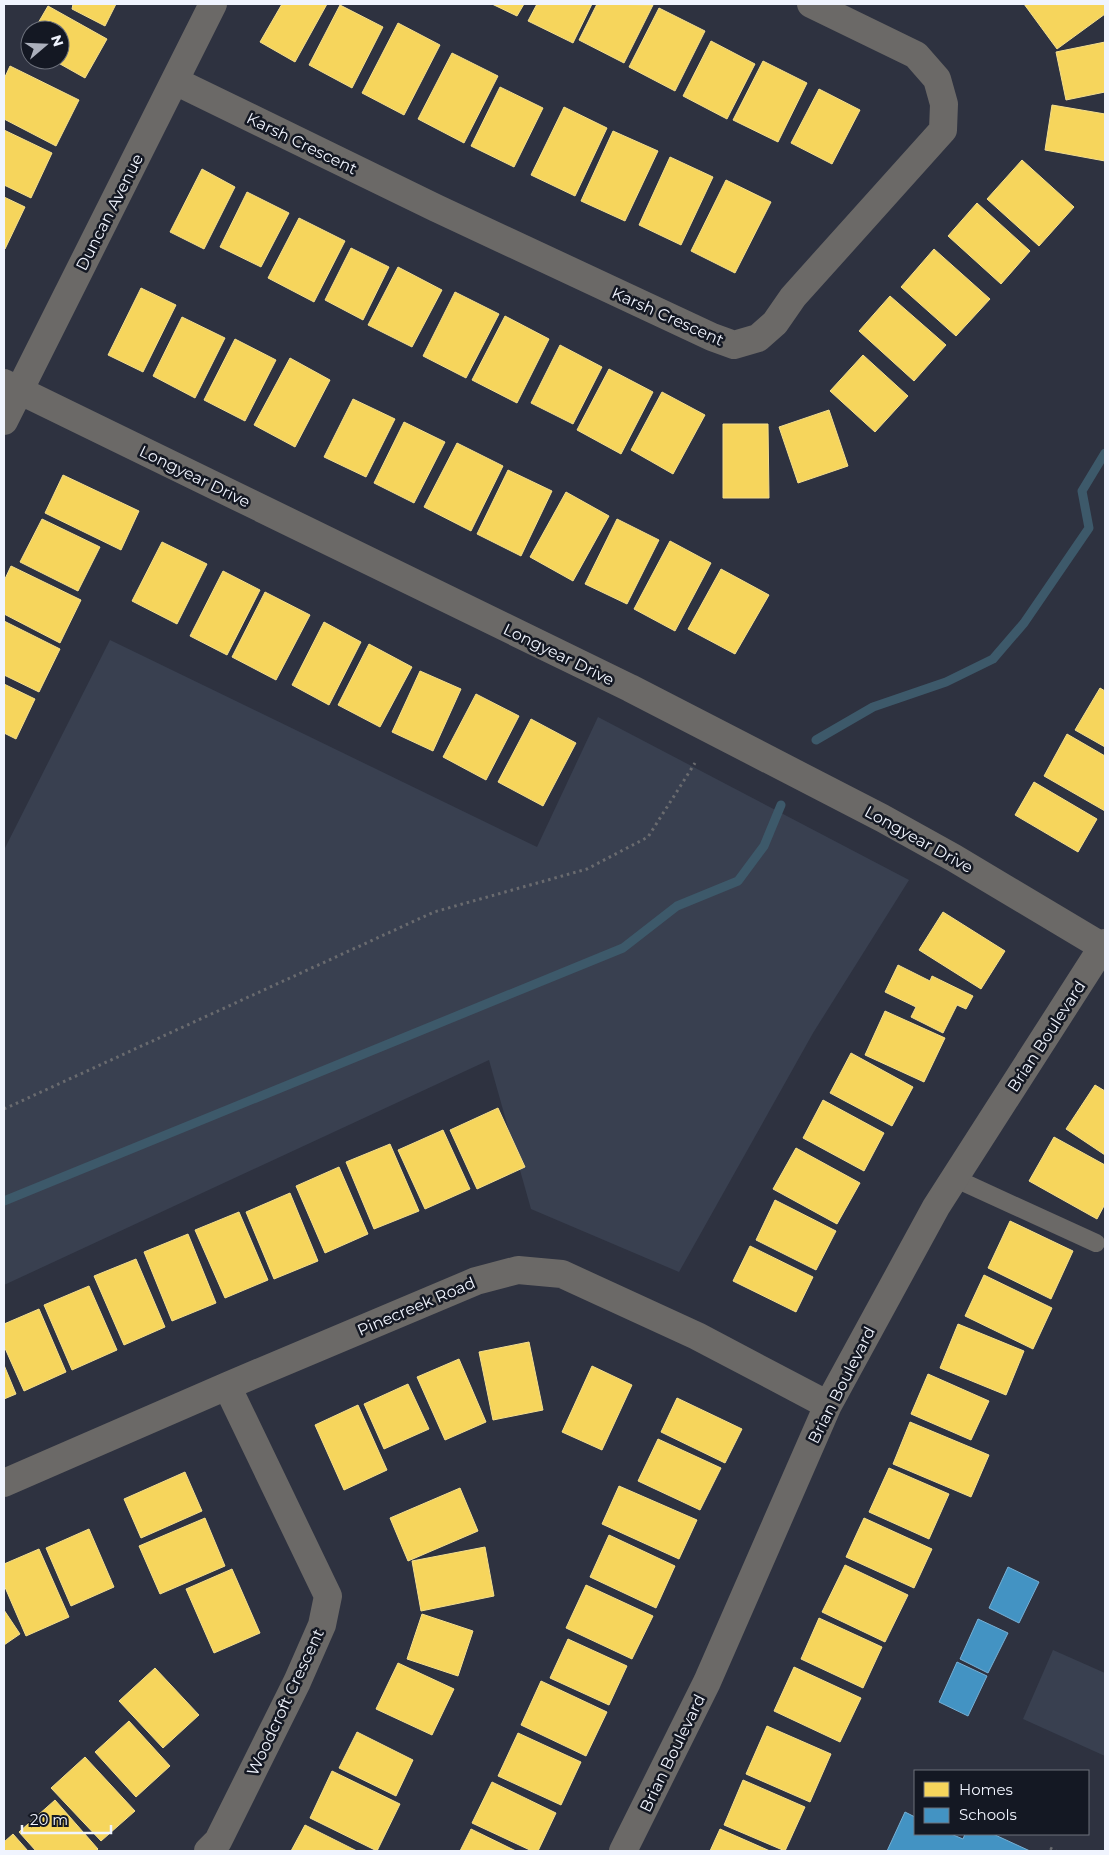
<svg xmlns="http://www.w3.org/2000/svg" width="1109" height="1855" viewBox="0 0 1109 1855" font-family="Montserrat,sans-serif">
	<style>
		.green { fill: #394050 }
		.homes { fill: #f6d55c; stroke: #f4de8d }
		.schools { fill: #4393c3; stroke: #77b0d5 }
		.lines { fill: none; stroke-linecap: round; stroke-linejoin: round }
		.stream { stroke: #3d596a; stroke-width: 9 }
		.path { stroke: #6a6b6f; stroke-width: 3; stroke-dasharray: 2.5 4; stroke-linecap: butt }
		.lane { stroke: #6b6967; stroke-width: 18 }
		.street { stroke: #6b6967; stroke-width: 28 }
		.labels { text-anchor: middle; stroke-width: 5; stroke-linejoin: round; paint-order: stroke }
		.street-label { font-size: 16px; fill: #f0f4fe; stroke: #141823 }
	</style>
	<rect width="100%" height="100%" fill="#2e3240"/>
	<!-- green -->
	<path class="green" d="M110,640L537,847L598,717L909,880L813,1033L679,1272L531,1209L489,1060L4,1285V850Z
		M1053,1650L1105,1673V1756L1023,1719Z"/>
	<!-- homes -->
	<path class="homes" d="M73,4H116L105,26L72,9Z
		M282,4H327L295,62L260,42Z
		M492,4H524L517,16Z
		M537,4H592L573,43L528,21Z
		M597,4L653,5L624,63L579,40Z
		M1024,4H1105V14L1057,49Z
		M340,5L383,27L352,88L309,65Z
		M48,6L107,39L85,78L53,60H60V30H34Z
		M659,8L705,31L675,91L629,67Z
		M398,23L440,45L404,115L362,93Z
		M711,41L755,64L727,119L683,96Z
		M1105,42V92L1066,100L1056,52Z
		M452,53L498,76L464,143L418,119Z
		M763,61L807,83L778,142L733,120Z
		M10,66L79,100L56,146L4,119V79Z
		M500,87L543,108L514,167L471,146Z
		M819,89L860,110L832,164L791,143Z
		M1052,105L1105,114V161L1045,150Z
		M564,107L607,128L575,196L531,175Z
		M4,130L52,153L31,198L4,185Z
		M613,131L658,151L625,221L581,201Z
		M670,157L713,177L681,245L639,225Z
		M1022,160L1074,207L1039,246L987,199Z
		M202,169L235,187L204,249L170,232Z
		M726,180L771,202L735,273L691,251Z
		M247,192L289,213L261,267L220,247Z
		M4,197L25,207L5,249H4Z
		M977,203L1030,251L1001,284L948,236Z
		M299,218L345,241L314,302L268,278Z
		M351,248L389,267L363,320L325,300Z
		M934,249L990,299L956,336L901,287Z
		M398,267L442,290L412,347L368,325Z
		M141,288L176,305L143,372L108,355Z
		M455,292L499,314L466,378L423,356Z
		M890,296L946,345L914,381L859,331Z
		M505,316L549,339L517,403L472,380Z
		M182,317L225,338L195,398L153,376Z
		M235,339L276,360L245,421L204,400Z
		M560,345L602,367L573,424L531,403Z
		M863,355L908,396L875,432L830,391Z
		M290,358L330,380L295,447L254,425Z
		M609,369L653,392L621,454L577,430Z
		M662,392L705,415L673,474L631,450Z
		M353,399L395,419L366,477L324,457Z
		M829,410L848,466L798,483L779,427Z
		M404,422L445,442L414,503L374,483Z
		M723,424H768L769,498H723Z
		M457,443L503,466L471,531L424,507Z
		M508,470L552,491L521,556L477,534Z
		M63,475L139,511L121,550L45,513Z
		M566,492L609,516L573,581L530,557Z
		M42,519L100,547L78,591L20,562Z
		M617,519L659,540L627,604L585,584Z
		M670,541L711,563L675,631L634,609Z
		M162,542L207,564L177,624L132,601Z
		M11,566L81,600L60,643L4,614V581Z
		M721,569L769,595L735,654L688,629Z
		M223,571L260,590L227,655L190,636Z
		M265,592L310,615L276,680L232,657Z
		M4,621L60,649L39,692L4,675Z
		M324,622L361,642L329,705L292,685Z
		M369,644L412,667L380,727L338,705Z
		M420,671L461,689L433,751L392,732Z
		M4,684L35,699L16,739L4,733Z
		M1100,688L1105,691V747L1075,730Z
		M476,694L519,716L486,780L443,757Z
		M531,719L576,743L543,806L498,782Z
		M1067,734L1105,756V811L1044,776Z
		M1034,782L1097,819L1078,852L1015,815Z
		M943,912L1005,951L981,989L919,950Z
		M898,965L930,981L932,976L973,996L966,1009L957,1005L943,1033L911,1017L916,1007L885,992Z
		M885,1011L945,1038L924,1082L865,1055Z
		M851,1053L913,1087L892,1126L830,1093Z
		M1095,1085L1105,1091V1155L1066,1129Z
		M823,1100L884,1133L864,1171L803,1138Z
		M498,1108L525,1167L477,1189L450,1130Z
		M443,1130L470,1189L425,1209L398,1150Z
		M1054,1137L1105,1165V1204L1097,1219L1029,1181Z
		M390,1144L419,1211L374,1229L346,1162Z
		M796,1148L860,1183L837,1224L773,1189Z
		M339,1167L368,1234L325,1253L296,1186Z
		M290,1193L318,1261L274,1279L246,1212Z
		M775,1200L836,1231L816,1270L756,1240Z
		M239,1212L268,1280L225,1298L195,1230Z
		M1010,1221L1073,1251L1051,1299L988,1268Z
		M188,1234L216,1303L172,1321L144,1252Z
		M750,1246L813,1277L796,1312L733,1281Z
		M136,1259L165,1327L124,1345L94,1276Z
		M984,1275L1052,1308L1033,1349L965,1316Z
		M89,1286L117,1350L72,1370L44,1305Z
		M39,1309L66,1372L24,1391L4,1346V1324Z
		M958,1324L1024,1351L1006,1395L940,1368Z
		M529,1342L543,1410L493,1420L479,1352Z
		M459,1359L486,1422L445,1440L417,1377Z
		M4,1365L16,1394L4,1399Z
		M592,1366L632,1385L602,1450L562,1432Z
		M928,1374L989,1401L971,1440L911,1414Z
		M408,1384L429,1429L384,1449L364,1404Z
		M677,1398L742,1429L725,1463L661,1432Z
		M358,1405L387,1470L344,1490L315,1425Z
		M910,1422L989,1455L971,1497L893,1464Z
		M658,1439L721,1468L700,1510L638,1481Z
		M889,1468L949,1494L929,1539L869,1512Z
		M185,1472L202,1511L141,1538L124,1499Z
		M619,1486L697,1520L679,1559L602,1524Z
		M460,1488L478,1531L408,1561L390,1518Z
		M205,1518L225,1566L160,1594L139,1546Z
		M864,1518L932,1549L914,1588L846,1557Z
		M89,1529L114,1587L71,1606L46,1548Z
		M609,1535L675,1566L656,1608L590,1577Z
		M485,1547L494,1596L421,1611L412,1561Z
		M39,1549L69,1617L26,1636L4,1585V1564Z
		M845,1565L908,1595L885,1642L822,1612Z
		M232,1569L260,1633L214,1653L186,1589Z
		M586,1585L653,1616L632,1659L566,1628Z
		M4,1610L20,1634L4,1645Z
		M422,1614L473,1631L458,1676L407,1659Z
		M819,1618L882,1647L863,1688L801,1659Z
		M568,1639L627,1666L609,1705L550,1678Z
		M398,1663L454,1689L432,1735L376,1709Z
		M794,1667L861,1698L840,1742L774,1711Z
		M155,1668L199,1715L163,1748L119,1701Z
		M541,1681L607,1712L586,1756L521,1725Z
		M129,1721L170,1766L136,1797L95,1752Z
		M767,1726L831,1754L810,1802L746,1774Z
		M357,1732L413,1760L396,1796L339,1768Z
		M518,1733L581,1762L561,1805L498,1776Z
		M85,1757L135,1811L101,1841L51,1788Z
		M332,1771L400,1804L377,1851L310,1818Z
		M743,1780L805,1807L785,1851L724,1825Z
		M492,1782L556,1813L538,1851H532L472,1823Z
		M55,1800L98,1849L96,1851H36L19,1832Z
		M305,1825L357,1851H291Z
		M471,1829L516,1851H460Z
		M720,1829L770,1851H710Z
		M13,1834L28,1851H4V1842Z"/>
	<!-- schools -->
	<path class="schools" d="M1008,1567L1039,1582L1019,1623L989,1608Z
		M978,1619L1008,1633L988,1673L960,1659Z
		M957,1662L987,1676L968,1716L939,1702Z
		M905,1812L915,1817V1834H951L963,1839L965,1834H993L1030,1851H887Z"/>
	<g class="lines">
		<!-- stream -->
		<path class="stream" d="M816,740L873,707L946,682L993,659L1024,623L1089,528L1082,491L1105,453
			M4,1201L623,948L677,906L738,881L764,846L781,805"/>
		<!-- path -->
		<path class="path" d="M4,1109L434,912L587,869L648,837L695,763
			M1050,1848L1056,1851"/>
		<!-- lane -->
		<path class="lane" d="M954,1178L1096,1243"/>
		<!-- street -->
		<path class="street" d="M175,81L436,208L712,337L734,345L758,338L775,323L793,297L943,130L944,104L937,79L916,55L811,4
			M4,383L630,688L882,818L954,858L1103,947
			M4,421L213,4
			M4,1483L227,1386L476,1281L518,1270L562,1274L697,1336L828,1405
			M208,1851L218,1841L297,1682L322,1625L328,1596L227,1386
			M623,1851L707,1682L828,1405L936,1207L1105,943"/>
	</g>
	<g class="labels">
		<!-- street labels -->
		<g class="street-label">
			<text transform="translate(302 143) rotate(26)" y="6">Karsh Crescent</text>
			<text transform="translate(109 212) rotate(-63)" y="6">Duncan Avenue</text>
			<text transform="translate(668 316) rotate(24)" y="6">Karsh Crescent</text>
			<text transform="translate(195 476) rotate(26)" y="6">Longyear Drive</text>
			<text transform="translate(559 654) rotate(26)" y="6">Longyear Drive</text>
			<text transform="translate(919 839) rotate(29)" y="6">Longyear Drive</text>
			<text transform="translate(1046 1036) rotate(-57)" y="6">Brian Boulevard</text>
			<text transform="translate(416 1306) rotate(-23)" y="6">Pinecreek Road</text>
			<text transform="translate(841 1385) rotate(-63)" y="6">Brian Boulevard</text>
			<text transform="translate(285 1702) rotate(-65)" y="6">Woodcroft Crescent</text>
			<text transform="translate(672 1753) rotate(-64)" y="6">Brian Boulevard</text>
		</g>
	</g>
	<!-- border -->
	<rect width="1109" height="1855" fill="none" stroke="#f0f4fe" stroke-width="10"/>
	<!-- legend -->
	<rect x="914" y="1770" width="175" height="65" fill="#141823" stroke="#6c707b"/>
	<rect x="924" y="1782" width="25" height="15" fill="#f6d55c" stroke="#6c707b"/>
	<text x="959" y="1795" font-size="15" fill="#f0f4fe">Homes</text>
	<rect x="924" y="1808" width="25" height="15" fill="#4393c3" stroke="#6c707b"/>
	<text x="959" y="1820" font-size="15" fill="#f0f4fe">Schools</text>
	<!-- north arrow -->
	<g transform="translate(45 45) rotate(71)"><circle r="24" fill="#141823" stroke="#6c707b"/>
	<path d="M0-4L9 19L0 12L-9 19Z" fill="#acb0bc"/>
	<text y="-8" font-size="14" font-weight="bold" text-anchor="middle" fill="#f0f4fe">N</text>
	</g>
	<!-- scale -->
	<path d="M22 1825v8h89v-8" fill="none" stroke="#f0f4fe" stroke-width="2.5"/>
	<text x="30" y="1825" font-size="15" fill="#f0f4fe" stroke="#141823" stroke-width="4" paint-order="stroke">20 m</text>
</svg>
